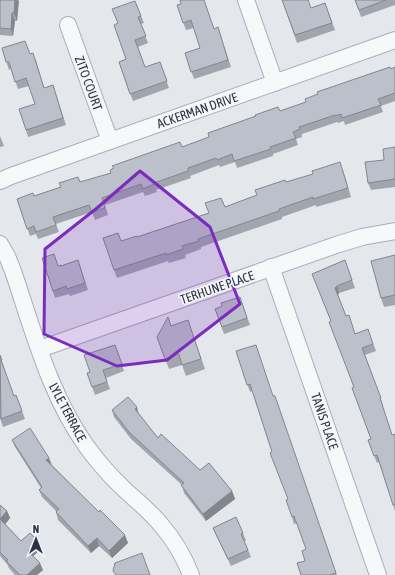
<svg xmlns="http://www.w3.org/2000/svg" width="395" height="575" viewBox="0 0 395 575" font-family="'Asap Condensed',sans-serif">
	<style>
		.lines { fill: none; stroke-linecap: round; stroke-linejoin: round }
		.minor-casing { stroke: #a9aeb7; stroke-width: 18 }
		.minor { stroke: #f7f8fa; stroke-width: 16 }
		.wall { fill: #a1a5ae }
		.shaded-wall { fill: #83868d }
		.building { fill: #bbc0ca; stroke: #83868d }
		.marked { fill: #7b2cbf; fill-opacity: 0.2; stroke: #7b2cbf; stroke-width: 3; stroke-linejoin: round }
		.labels { text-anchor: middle; stroke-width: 3.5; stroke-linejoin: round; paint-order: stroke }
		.street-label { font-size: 13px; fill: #2b3445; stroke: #f4f6f9 }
	</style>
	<rect width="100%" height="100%" fill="#e4e7ec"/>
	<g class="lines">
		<defs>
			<path id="minor" d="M246,0L275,83
				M68,25L110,141
				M0,181L11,176L395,40
				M0,244L7,256L13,271C33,330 50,396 87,447C98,462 111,477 125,490C137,501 151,512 162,526C174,540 184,557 191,575
				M271,267L378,575
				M40,349L336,245L362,237L395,231"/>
		</defs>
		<!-- minor casing -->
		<use href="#minor" class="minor-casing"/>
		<!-- minor -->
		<use href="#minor" class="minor"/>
	</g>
	<!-- wall -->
	<path class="wall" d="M0,0H18L17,21H15L13,36L0,35Z
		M282,0L311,8L325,3L335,30L297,43Z
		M355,0H395V5L361,17Z
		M135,1L144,23L141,24L148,43L138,47L145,67L160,62L169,88L133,101L119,62L126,59L118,23Z
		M181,4L214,29L218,27L231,67L194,79L185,53L200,48L194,28L186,30L177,5Z
		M2,48L30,54L36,60L44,88L53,85L66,125L28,137L26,130L35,104L29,86L18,89L11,69L9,70Z
		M395,67V101L381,106L383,112L345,125L344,121L338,123L337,122L302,134V137L296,139L298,145L273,154V156L237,168L235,162L220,167L219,165L190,176L191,178L156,190L157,192L145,196L143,192L105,205L108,215L95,220L92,212L56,224L59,232L38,239L36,234L30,236L17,199L34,196L111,173L306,102Z
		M0,136L4,146L0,147Z
		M395,147V187L371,190L368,183L384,160Z
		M343,170L351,197L316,207V205L282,217V219L201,247V249L185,255L186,258L169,263L168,261L117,278L114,270L121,241L137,237L209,213L257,195L286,182Z
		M395,255V305L384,307L381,298Z
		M42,258L58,266H61L78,260L88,290L70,296L69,294L55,298Z
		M345,260L355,288L339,293L338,295L346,316L355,334L368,329L376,351L365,355L383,405L382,406L392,435L395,434V511L379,462L377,463L368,440L371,439L331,321L312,274Z
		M240,297L250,325L224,334L215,309L222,306Z
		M188,320L205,369L186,376L182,365L169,369L157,337L171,326Z
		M115,345L124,371L106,378L110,389L95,395L87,373L90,372Z
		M236,351L273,396L337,575H301L305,561L306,549L297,523L294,524L292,517L288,499L252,391L250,392Z
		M0,355L4,367L3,368L14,396L16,395L25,419L3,427L0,418Z
		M112,410L139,414L158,438L200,470L232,491L235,499L206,521L184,493L182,485L131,439L114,417Z
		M12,440L52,465L128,543L112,558L99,546L91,553L58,520L56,512V511L42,497L39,490L41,488L15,447Z
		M0,505L7,511L10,518L5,524L21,541L41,549L33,556L43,570L37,575H15L9,568L7,564L0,556Z
		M213,528L243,533L246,541H244L251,557L231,566L216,535Z"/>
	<!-- shaded-wall -->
	<path class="shaded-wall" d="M15,0H18L19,1L17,21L14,13Z
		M12,13L15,21L13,36L11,29Z
		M337,286L339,293L338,295L335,288Z
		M137,407L139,415L135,409Z
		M49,458L52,465L46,460Z
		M232,491L235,499L206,521L203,514Z
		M7,511L10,518L3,527L0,519Z
		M125,535L128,543L112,558L109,551Z
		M97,538L99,546L91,553L88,546Z
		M38,541L41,549L31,558L28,551Z
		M40,563L43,570L37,575H27Z"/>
	<!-- building -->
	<path class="building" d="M0,0H15L14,13H12L11,29L0,28Z
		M180,0H204L214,29L218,27L228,60L191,72L185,53L200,48L191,20L183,23L177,5L181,4Z
		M282,0H308L311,8L325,3L332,23L295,35Z
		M355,0H386L359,10Z
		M135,1L141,16L138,17L146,36L135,40L145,67L160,62L167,81L130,94L119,62L126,59L114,25L118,23L112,9Z
		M25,41L30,54L33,53L44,88L53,85L63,118L26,130L19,109L35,104L26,78L15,82L9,62H6L2,48Z
		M390,67L391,69L395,67V93L378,99L381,105L342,118L341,114L335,116V115L299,127L300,129L293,132L296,138L270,147L271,149L234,161L232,154L217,160L216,158L188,168V171L154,183V184L143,189L141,184L102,198L105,208L92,212L89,205L53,217L56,225L36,232L34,226L27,229L17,199L33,193L34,196L61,187L59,183L78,177L80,182L111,173L110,170L114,168L112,166L180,142L182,147L209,137L208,133L256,116L255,115L278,107L280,111L306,102L305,99L318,94L317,92Z
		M395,147V179L368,183L365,162L384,160L383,149Z
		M340,162L348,188L313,199V197L279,209V211L198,239L199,241L182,246L183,249L166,255V253L114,270L103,238L118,233L121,241L137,236V237L209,213L205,203L221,198L225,207L257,195L255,190L285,180L286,182L313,174L312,171Z
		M54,254L58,266L61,265V266L78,260L85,283L67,289L66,286L53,291L42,258Z
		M395,255V295L381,298L371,261Z
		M345,260L352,280L337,286L335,288L346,316L349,315L355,334L368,329L373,344L362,348L381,398H380L392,435L395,434V504L393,505L377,455L374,456L368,440L371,439L352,388L354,387L329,322L331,321L312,274Z
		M240,297L247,318L222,327L215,309L222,306L221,303Z
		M168,317L171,326L188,320L201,359L182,365L179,354L165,359L157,337Z
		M115,345L122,364L103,370L107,382L92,387L87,373L90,372L84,355Z
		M256,345L273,396H275L336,573L330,575H301L297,563L305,561L302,551L306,549L294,516L292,517L286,500L288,499L270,453L272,452L250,384L247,385L236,351Z
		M0,355L2,360H1L14,396L16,395L22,411L1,419Z
		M128,397L137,407L135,409L158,438L161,434L200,470L209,463L232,491L203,514L181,485L184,483L129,432L112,410Z
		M30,428L49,458L46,460L99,512L100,510L125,535L109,551L97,538L88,546L56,512L59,509L39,490L42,487L12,440Z
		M0,505L7,511L0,519L21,541L30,533L38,541L28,551L40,563L27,575H20L6,561L8,560L0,552Z
		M236,517L243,533L241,534L248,550L228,559L213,528Z
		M142,553L150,575H116L113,571L115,563Z"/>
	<!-- marked area -->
	<path class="marked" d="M140,171L210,227L240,304L167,360L117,366L44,334L45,249L97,208Z"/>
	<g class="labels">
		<!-- street labels -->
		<g class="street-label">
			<text transform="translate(89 83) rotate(70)" y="5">ZITO COURT</text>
			<text transform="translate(197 110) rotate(-19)" y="5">ACKERMAN DRIVE</text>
			<text transform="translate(217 287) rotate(-19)" y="5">TERHUNE PLACE</text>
			<text transform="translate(68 412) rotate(62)" y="5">LYLE TERRACE</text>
			<text transform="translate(325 421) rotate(71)" y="5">TANIS PLACE</text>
		</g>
	</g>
	<!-- north arrow -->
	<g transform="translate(36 539)" stroke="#f4f6f9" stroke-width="3" paint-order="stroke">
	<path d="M0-3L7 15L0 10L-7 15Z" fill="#2b3445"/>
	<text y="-6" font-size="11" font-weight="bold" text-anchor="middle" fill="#2b3445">N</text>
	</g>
</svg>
